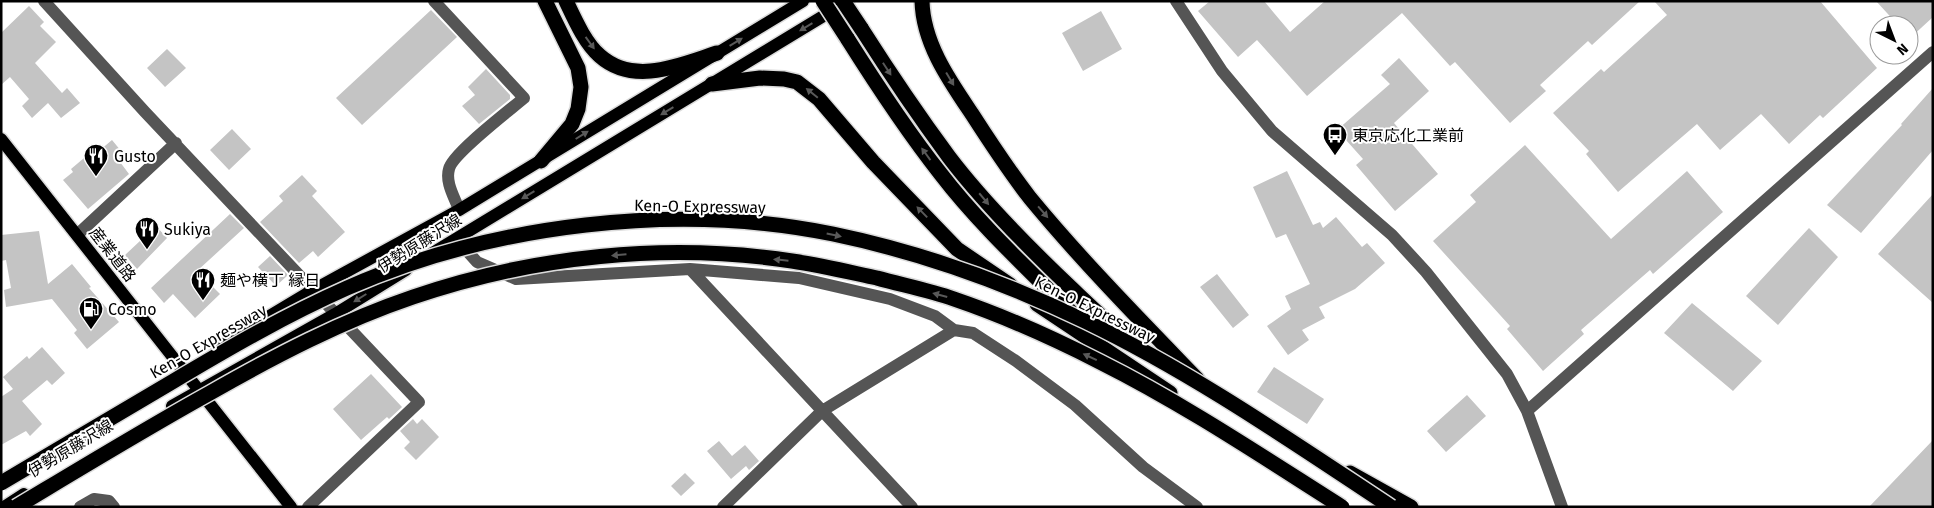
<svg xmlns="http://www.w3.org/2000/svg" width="1934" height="508" viewBox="0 0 1934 508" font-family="'Fira Sans','Noto Sans JP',sans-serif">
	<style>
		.building { fill: #c4c4c4 }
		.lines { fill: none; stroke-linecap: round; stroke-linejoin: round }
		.major-casing { stroke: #dbdbdb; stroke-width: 15 }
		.highway-casing { stroke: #dbdbdb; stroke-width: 18 }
		.minor { stroke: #555; stroke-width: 12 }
		.major { stroke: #000; stroke-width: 12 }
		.highway { stroke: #000; stroke-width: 15 }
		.highway-bridge-casing { stroke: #dbdbdb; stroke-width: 18; stroke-linecap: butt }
		.highway-bridge { stroke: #000; stroke-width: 15 }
		.oneway { fill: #595959 }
		.labels { text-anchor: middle; stroke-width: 4; stroke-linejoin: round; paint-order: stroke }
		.poi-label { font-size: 16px; fill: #000; stroke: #fff; text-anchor: start }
		.street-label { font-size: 16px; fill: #000; stroke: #fff }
	</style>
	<rect width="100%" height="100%" fill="#fff"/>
	<!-- building -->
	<path class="building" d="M1210,1H1264L1290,32L1325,1H1640L1592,45L1588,41L1540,85L1546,91L1510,123L1455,62L1450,66L1402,13L1307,96L1257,40L1238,57L1198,11Z
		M1654,1H1820L1877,68L1823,118L1820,115L1789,144L1761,114L1720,150L1697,124L1618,192L1586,154L1589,151L1553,113L1601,69L1604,72L1667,15Z
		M1876,1H1933V17L1909,39V25H1898Z
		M29,6L44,22L40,26L56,42L35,63L62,93L67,88L80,103L61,118L48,103L32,118L22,106L29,99L10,77L1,85V33Z
		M431,10L457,37L362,125L336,98Z
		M1101,11L1122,49L1083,71L1062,33Z
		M167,49L186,68L165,87L147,68Z
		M1399,58L1429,91L1394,123L1438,174L1395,211L1356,165L1363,159L1337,130L1390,84L1381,75Z
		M486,69L510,95V99L479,124L462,106L475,95L468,87Z
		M1933,88V150L1861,233L1827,205L1902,125L1901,124Z
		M232,129L251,149L229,170L210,150Z
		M112,140L126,157L120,162L129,174L88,209L63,180L73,172L71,169L84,158L87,161Z
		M1525,145L1611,239L1687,171L1723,212L1653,274L1650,270L1581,330L1584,334L1543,371L1507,329L1510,326L1433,241L1476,202L1470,195Z
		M1287,171L1313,225L1320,222L1323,228L1336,217L1362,247L1367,243L1385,263L1355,289L1319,307L1325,318L1302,330L1309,340L1288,355L1267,326L1291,309L1285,296L1310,284L1286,234L1276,238L1253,187Z
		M302,175L317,191L312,196L345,232L318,257L313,251L299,263L260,222L283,201L279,196Z
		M1933,194V303L1878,254Z
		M230,214L244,228L197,271L220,294L195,318L173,294L164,303L151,288Z
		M156,226L167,238L137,269L125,255Z
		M1809,228L1838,257L1778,325L1746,296Z
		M39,231L48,284L72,264L91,287L89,288L119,322L87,349L74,333L77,330L52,299L6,307L4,290L11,288L6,260L1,261V235Z
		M270,256L288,275L276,286L258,267Z
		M1217,274L1249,315L1233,328L1200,287Z
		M1692,303L1762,361L1733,391L1664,333Z
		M42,347L65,373L52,385L47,380L22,401L42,424L30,436L26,431L1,445V397L13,389L3,377L27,356L29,359Z
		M1274,367L1324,399L1307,424L1257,392Z
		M371,374L402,407L389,419L387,417L361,440L333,409Z
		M1467,395L1486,416L1446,452L1427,431Z
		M413,419L417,424L422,419L439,437L416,460L404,448L410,442L400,431Z
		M1933,440V507H1869Z
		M719,441L732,456L745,445L759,461L749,470L746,466L731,479L707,451Z
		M685,473L695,483L681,496L671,486Z"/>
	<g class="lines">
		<defs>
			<path id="major" d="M1,139L291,507
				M431,254L848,1
				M216,348L313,290L459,210L803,1
				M172,406L335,314L406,270
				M4,507L24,494"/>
			<path id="highway" d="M566,1C575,20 585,43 600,56C634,86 680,65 717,53
				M922,1C923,43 949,80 972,114C990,142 1009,171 1030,198C1082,261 1140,320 1197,379
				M861,28C889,72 918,115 949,157C984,203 1026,245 1068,285C1087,303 1106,322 1127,338
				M847,38C876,84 906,130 940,173C979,224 1028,269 1073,314
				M712,84L760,78L784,79L797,82L819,99L873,162L957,249L1010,285
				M541,161L572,124L578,109L581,87L578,68L545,1
				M1037,304L1170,393
				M1350,473L1411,507"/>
		</defs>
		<!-- major casing -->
		<use href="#major" class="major-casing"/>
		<!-- highway casing -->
		<use href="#highway" class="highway-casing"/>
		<!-- minor -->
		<path class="minor" d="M44,1L145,112L419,402L308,507
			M434,1L524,98C510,110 452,154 449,169C445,183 455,198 459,210
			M1176,1L1222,71L1272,131L1392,235L1426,272L1507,374L1527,411L1562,507
			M77,235L176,143
			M460,243L477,262L516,279L690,269L799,278L890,299L935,316L954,330L973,333L1016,361L1075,405L1143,467L1197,507
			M690,269L912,507
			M1527,411L1933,52
			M80,507L94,499L109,501L114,507
			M723,507L822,411L954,330"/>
		<!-- major -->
		<use href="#major" class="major"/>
		<!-- highway -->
		<use href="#highway" class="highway"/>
		<defs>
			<path id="highway-bridge" d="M823,1L847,38
				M843,1L861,28
				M1,483C58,449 115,416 172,382C229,348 286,315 347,288C493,224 676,202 833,234C920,252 1004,282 1085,321C1193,373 1291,441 1391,507
				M16,507C81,468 145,429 210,393C275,356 342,321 413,297C533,256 666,242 792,261C820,265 849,272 877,278C902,285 929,290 954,299C1004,316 1053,338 1100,362C1184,404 1263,457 1342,507"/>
		</defs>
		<!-- highway-bridge casing -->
		<use href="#highway-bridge" class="highway-bridge-casing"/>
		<!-- highway-bridge -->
		<use href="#highway-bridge" class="highway-bridge"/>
	</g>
	<!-- one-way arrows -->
	<defs><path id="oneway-solid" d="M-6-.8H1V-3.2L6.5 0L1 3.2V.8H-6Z" transform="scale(1.25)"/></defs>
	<g class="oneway">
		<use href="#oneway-solid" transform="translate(806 27) rotate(149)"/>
		<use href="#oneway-solid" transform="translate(736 42) rotate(-31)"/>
		<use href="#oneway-solid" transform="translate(590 43) rotate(54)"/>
		<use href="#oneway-solid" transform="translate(887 69) rotate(57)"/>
		<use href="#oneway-solid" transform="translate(950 79) rotate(59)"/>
		<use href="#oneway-solid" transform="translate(812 93) rotate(-141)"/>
		<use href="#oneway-solid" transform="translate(667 111) rotate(149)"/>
		<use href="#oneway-solid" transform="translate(582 135) rotate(-32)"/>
		<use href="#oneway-solid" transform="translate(926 154) rotate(-126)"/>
		<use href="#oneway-solid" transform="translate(528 195) rotate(149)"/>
		<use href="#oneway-solid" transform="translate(984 199) rotate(50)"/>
		<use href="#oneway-solid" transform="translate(922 212) rotate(-134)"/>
		<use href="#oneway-solid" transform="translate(1043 212) rotate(49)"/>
		<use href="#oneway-solid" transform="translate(834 235) rotate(12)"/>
		<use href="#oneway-solid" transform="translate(619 255) rotate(175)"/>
		<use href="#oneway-solid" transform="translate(781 260) rotate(-174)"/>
		<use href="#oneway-solid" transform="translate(940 295) rotate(-165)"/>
		<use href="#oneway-solid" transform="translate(360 298) rotate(148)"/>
		<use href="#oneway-solid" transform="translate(1090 357) rotate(-155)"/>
	</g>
	<!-- icons -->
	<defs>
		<symbol id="bus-pin" viewBox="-11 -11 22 30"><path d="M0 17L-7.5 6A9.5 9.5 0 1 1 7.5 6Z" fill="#000" stroke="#fff"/><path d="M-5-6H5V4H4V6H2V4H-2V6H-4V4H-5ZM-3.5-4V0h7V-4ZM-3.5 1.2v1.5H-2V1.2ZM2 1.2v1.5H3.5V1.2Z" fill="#fff"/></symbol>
		<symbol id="restaurant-pin" viewBox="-11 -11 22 30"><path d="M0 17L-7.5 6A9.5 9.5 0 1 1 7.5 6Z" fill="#000" stroke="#fff"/><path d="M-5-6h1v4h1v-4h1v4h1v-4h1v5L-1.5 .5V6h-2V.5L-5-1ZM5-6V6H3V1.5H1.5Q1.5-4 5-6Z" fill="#fff"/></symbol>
		<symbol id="fuel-pin" viewBox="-11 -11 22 30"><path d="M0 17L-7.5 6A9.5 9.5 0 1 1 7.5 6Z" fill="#000" stroke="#fff"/><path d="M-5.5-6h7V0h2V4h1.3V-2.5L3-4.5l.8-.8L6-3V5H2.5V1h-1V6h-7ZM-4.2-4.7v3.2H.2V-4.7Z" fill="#fff"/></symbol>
	</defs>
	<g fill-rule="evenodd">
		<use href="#bus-pin" x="1321" y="121" width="28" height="38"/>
		<use href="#restaurant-pin" x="82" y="142" width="28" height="38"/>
		<use href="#restaurant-pin" x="133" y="215" width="28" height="38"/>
		<use href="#restaurant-pin" x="189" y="266" width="28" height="38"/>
		<use href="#fuel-pin" x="77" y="295" width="28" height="38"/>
	</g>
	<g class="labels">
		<!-- poi labels -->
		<g class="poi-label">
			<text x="1352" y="141">東京応化工業前</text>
			<text x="114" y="162">Gusto</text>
			<text x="164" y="235">Sukiya</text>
			<text x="220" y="286">麺や横丁 縁日</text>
			<text x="108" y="315">Cosmo</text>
		</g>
		<!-- street labels -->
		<g class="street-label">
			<text transform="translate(700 206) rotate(1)" y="6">Ken-O Expressway</text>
			<text transform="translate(419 243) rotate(-32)" y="6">伊勢原藤沢線</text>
			<text transform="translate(113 254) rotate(52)" y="6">産業道路</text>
			<text transform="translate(1095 309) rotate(26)" y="6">Ken-O Expressway</text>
			<text transform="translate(208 341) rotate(-30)" y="6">Ken-O Expressway</text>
			<text transform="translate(70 448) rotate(-31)" y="6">伊勢原藤沢線</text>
		</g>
	</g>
	<!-- border -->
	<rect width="1934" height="508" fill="none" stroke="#000000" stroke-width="5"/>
	<!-- north arrow -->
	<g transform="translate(1894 40) rotate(138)"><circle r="24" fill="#ffffff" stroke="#999999"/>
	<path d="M0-4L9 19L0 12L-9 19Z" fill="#000000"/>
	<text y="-8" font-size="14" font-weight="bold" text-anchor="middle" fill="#000000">N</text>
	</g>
</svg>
